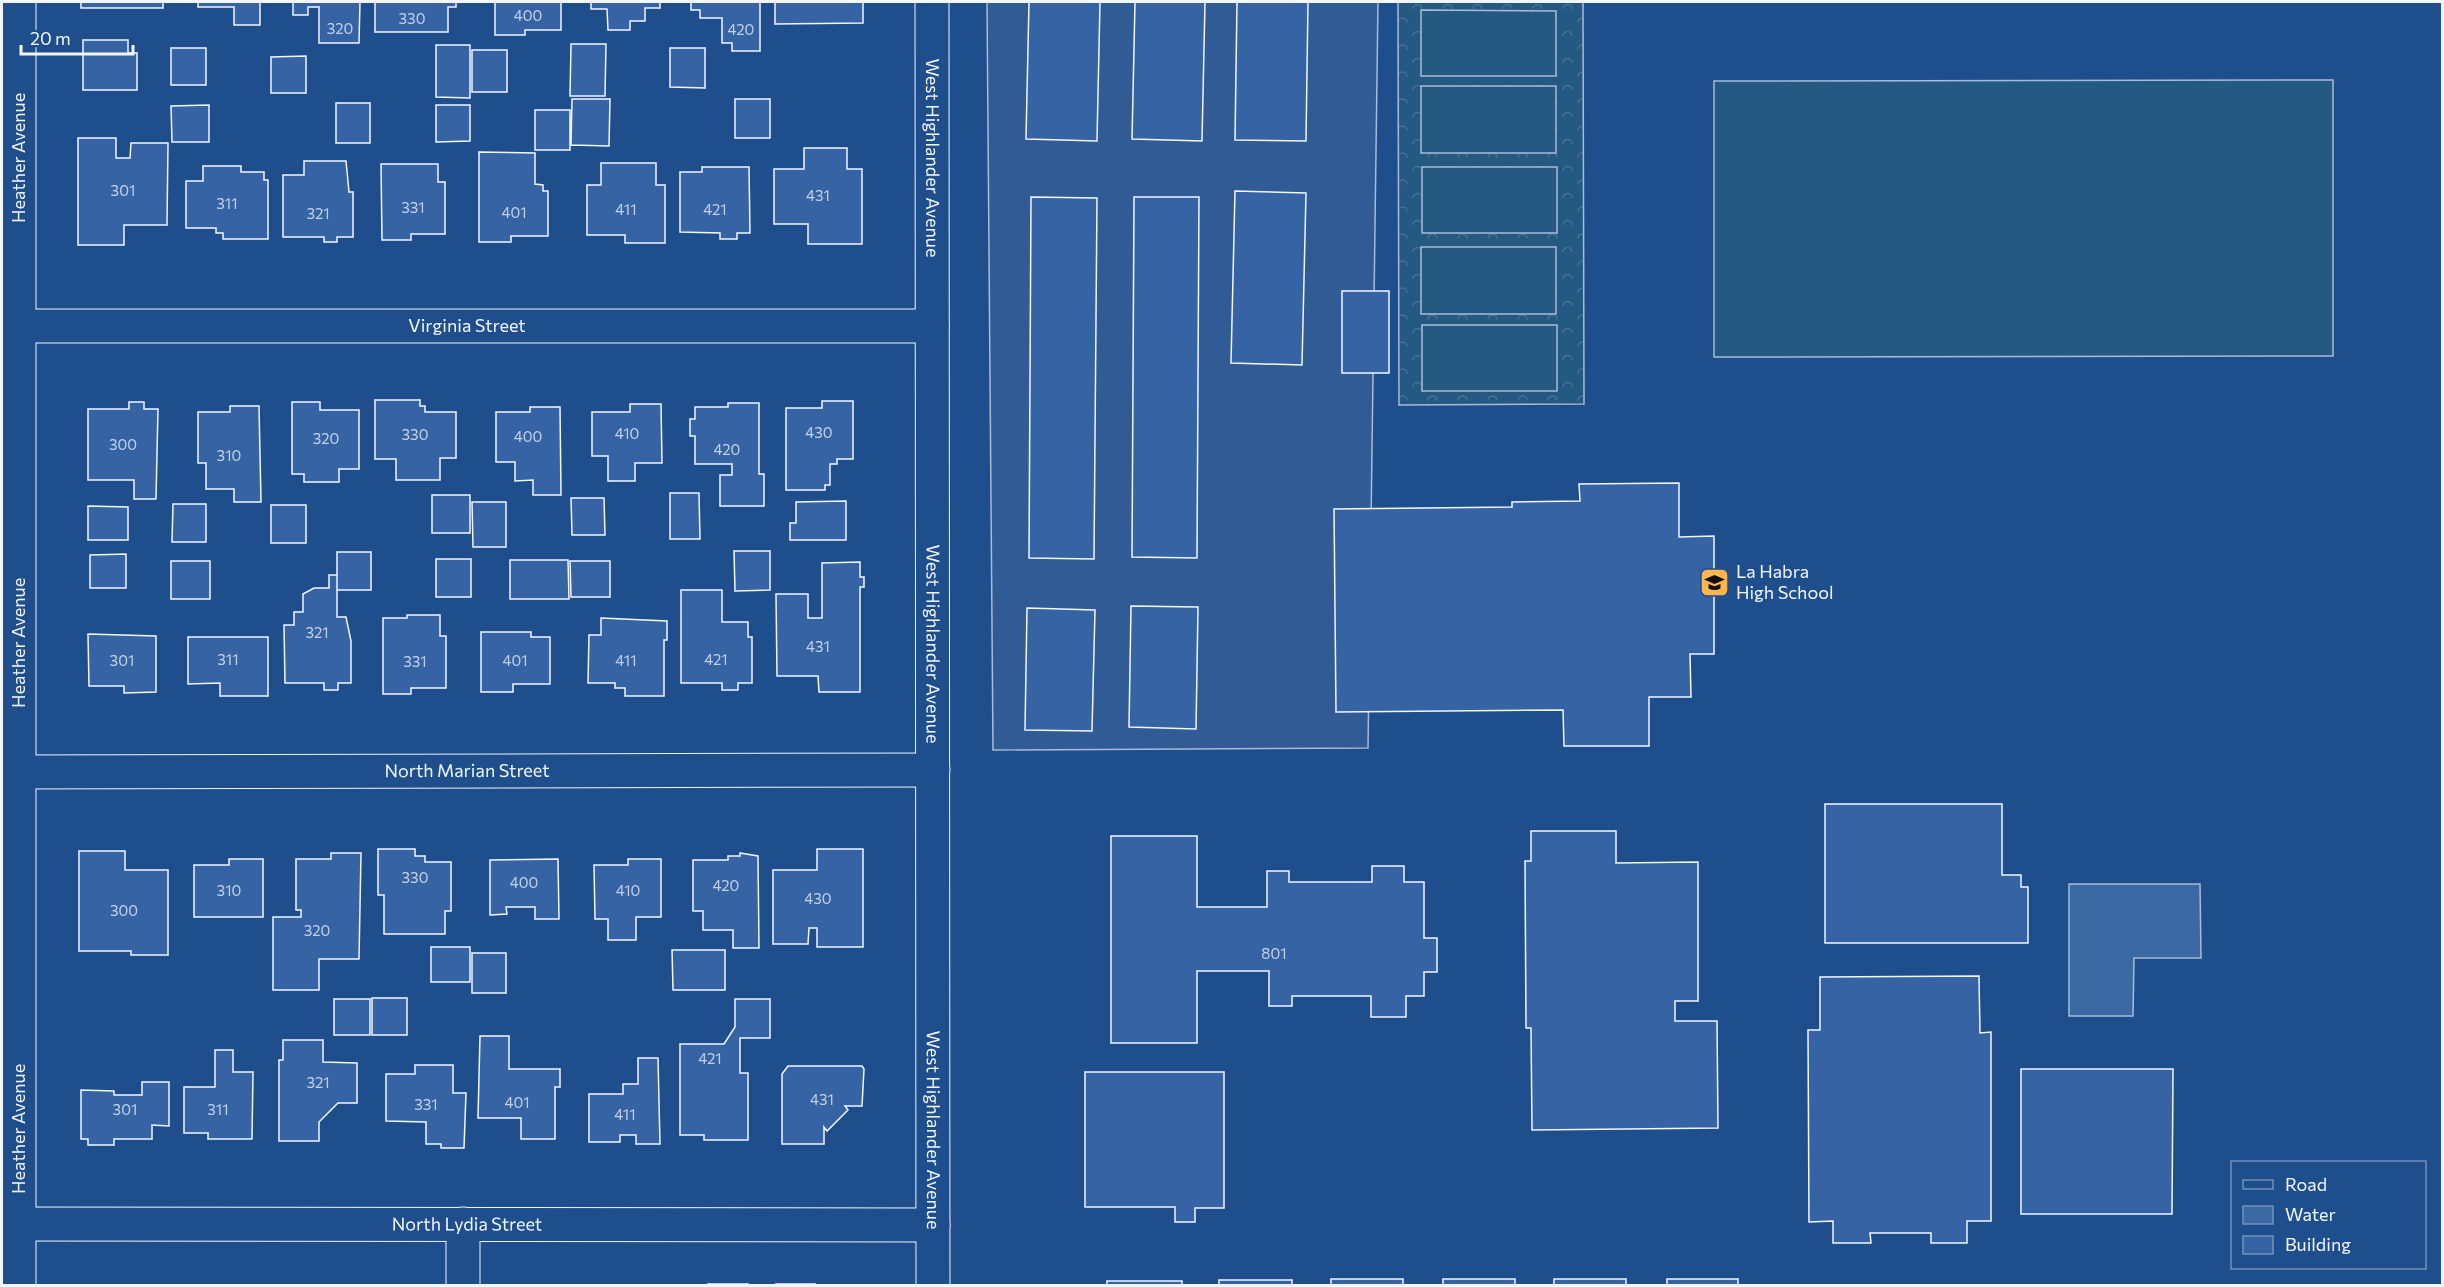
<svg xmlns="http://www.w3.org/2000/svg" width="2444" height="1287" viewBox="0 0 2444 1287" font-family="Commissioner,sans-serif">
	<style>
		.forest { fill: url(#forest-crowns); stroke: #a8bbd7; stroke-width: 1.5 }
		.pitch { fill: #245a82; stroke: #a8bbd7; stroke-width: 1.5 }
		.parking { fill: #305b95; stroke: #a8bbd7; stroke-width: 1.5 }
		.water { fill: #3b69a3; stroke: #a8bbd7; stroke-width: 1.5 }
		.building { fill: #3563a3; stroke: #f2f6ff; stroke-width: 1.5 }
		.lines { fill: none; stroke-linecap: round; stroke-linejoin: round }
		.minor-casing { stroke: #f2f6ff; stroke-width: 35 }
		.minor { stroke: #1f4e8c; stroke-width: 33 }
		.labels { text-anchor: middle; stroke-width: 4.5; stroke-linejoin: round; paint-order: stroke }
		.number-label { font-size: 15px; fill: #c3d1e8 }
		.street-label { font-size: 18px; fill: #f2f6ff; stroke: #1f4e8c }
		.poi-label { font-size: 18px; fill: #f2f6ff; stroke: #1f4e8c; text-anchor: start }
	</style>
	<defs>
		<pattern id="forest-crowns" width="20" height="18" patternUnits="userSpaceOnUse" patternTransform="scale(1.5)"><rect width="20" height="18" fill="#245a82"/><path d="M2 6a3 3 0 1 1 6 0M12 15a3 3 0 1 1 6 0" fill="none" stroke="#447295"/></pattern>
	</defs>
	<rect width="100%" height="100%" fill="#1f4e8c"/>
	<!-- forest -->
	<path class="forest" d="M1398,2H1583L1584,404L1399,405Z"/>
	<!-- pitch -->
	<path class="pitch" d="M1421,10L1556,11V76H1421Z
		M2333,80V356L1714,357V81Z
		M1421,86H1556V153H1421Z
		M1422,167H1557V233H1422Z
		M1421,247H1556V314H1421Z
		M1422,325H1557V391H1422Z"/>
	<!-- parking -->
	<path class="parking" d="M987,2H1378L1368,748L993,750Z"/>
	<!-- water -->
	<path class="water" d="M2069,884H2200L2201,958H2134L2133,1016H2069Z"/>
	<!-- building -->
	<path class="building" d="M81,2H163V8H81Z
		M198,2H260V25H234V7H198Z
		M293,2H360L359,43H319V7H308V15H293Z
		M375,2H456V7H448V32H375Z
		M495,2H561V30H525V35H495Z
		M591,2H660V8H645V21H630V30H608L607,9H591Z
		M691,2H760V51H732V43H722V18H700V10H691Z
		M775,2H863V23L775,24Z
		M1029,2H1100L1097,141L1026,139Z
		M1135,2H1205L1202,141L1132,139Z
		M1237,2H1308L1306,141L1235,140Z
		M83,40H128V53H137V90H83Z
		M571,44H606L605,96H570Z
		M436,45H470V98L436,97Z
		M171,48H206V85H171Z
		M670,48H705V88L670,87Z
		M472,50H507V92H472Z
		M306,56V93H271V57Z
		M572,99H610L609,146L571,145Z
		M735,99H770V138H735Z
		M336,103H370V143H336Z
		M209,105V142H172L171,106Z
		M436,105H470V141L436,142Z
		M535,110H570V150H535Z
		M78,138H116V158H130L131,143H168L167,225H124V245H78Z
		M804,148H847V169H862V244H808V224H774V169H804Z
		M479,152L535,153V184L543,185V191H548V236H511V242H479Z
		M304,161H346L349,192H353V237H337V242H324V237H283V175H304Z
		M601,163H656V185H665V243H625V235H587V185H601Z
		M381,164H438V182H445V234H411V240H382Z
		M203,166H241V172H264V180H268V239H223V233H216V228H186V181H203Z
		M702,167H749L750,233H737V239H720V233L680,232V172H702Z
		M1235,191L1306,193L1302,365L1231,363Z
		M1031,197L1097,198L1094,559L1029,558Z
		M1134,197H1199L1197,558L1132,557Z
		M1342,291H1389V373H1342Z
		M375,400H420V406H425V412H456V458H440V480H396V459H375Z
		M822,401H853V459H837V464H830V485H825V490H786V408H822Z
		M129,402H144V409H158L156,499H134V480H88V409H129Z
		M292,402H320V410H359V469H339V482H304V474H292Z
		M728,403H759V474H764V506H720V475H732V464H695V436H690V419H695V407H728Z
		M630,404H661L662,463H635V481H608V456H592V412H630Z
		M230,406H259L261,502H234V489H206V463H198V412H230Z
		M530,407H560L561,495H533V480L515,481V462H496V412H530Z
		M1679,483V537L1714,536V654H1690L1691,697H1649V746H1564L1563,710L1336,712L1334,509L1512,507V502L1580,501L1579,484Z
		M670,493H699L700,539H670Z
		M432,495H470V533H432Z
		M571,498H604L605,535H572Z
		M846,501V540H790V523H796V502Z
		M472,502H506V547H473Z
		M173,504H206V542H172Z
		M271,505H306V543H271Z
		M88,506L128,507V540H88Z
		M734,551H770V590L735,591Z
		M337,552H371V590H337Z
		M126,554V588H90V555Z
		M436,559H471V597H436Z
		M510,560H568L569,599H510Z
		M171,561H210V599H171Z
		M570,561H610V597H571Z
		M860,562V577H864V587H860V692H819L818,676H777L776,594H808V618H822V563Z
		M329,575H337V617H346L351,641V683H338V690H324V683H285L284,625H294V612H303V594L314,588H329Z
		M681,590H722V622H748V637H752V683H738V690H722V683H681Z
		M1131,606L1198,607L1196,729L1129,727Z
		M1027,608L1095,610L1092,731L1025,730Z
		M407,615H440V636H446V688H411V694H383V618H407Z
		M601,618L667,621V640H664V696H625V688H615V683H588L589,635H601Z
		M481,632H531V637H550V684H513V692H481Z
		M88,634L156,636V692L124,693V686H89Z
		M188,637H268V696H220V683L188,684Z
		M1825,804H2002V875H2021V887H2028V943H1825Z
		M1531,831H1616V863L1698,862V1001H1675V1021H1717L1718,1128L1532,1130L1531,1028H1526L1525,861H1531Z
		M1111,836H1197V907H1267V871H1289V882H1372V866H1404V882H1424V938H1437V972H1424V996H1406V1017H1371V996H1292V1006H1269V971H1197V1043H1111Z
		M378,849H415V856H425V862H451V911H445V934H384V895H378Z
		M817,849H863V947H817V928H809L808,944H773V870H817Z
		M79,851H125V870H168V955H131V951H79Z
		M331,853H361L359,959H319V990H273V917H301V910H296V859H331Z
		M740,853L758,856L759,948H733V930H703V911H693V860H728V856H740Z
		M229,859H263V917H194V865H229Z
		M558,859L559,919H535V907H506L507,914L490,915V860Z
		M628,859H661V917H636V940H608V919H595L594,865H628Z
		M431,947H470V982H431Z
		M672,950H725V990H673Z
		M472,953H506V993H472Z
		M1979,976L1980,1033L1991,1032V1221H1967V1243H1931V1233H1870L1871,1243H1833V1221L1809,1222L1808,1030H1820V977Z
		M372,998H407V1035H372Z
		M334,999H370V1035H334Z
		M735,999H770V1038H740V1073H748V1140H704V1135H680V1044H724L735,1027Z
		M480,1036H509V1069H560V1087H555V1139H521V1118H478Z
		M283,1040H323V1062L357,1063V1103H338L319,1122V1141H279V1060H283Z
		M215,1050H233V1072H253L252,1139H208V1133H184V1087H215Z
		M638,1058H658L660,1144H636V1135H620V1142H589V1094H623V1084H638Z
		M415,1065H453V1093H466L464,1148H441V1144H426V1122L386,1121V1074H415Z
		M788,1066H862L864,1069L862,1106H845L848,1110L827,1131L824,1127V1144H782V1074Z
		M2021,1069H2173L2172,1214H2021Z
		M1085,1072H1224V1208H1195V1222H1175V1207H1085Z
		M142,1082H169V1126L152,1125V1139H114V1145H88V1139H81V1090L114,1091V1095H142Z
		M1331,1279H1403V1286H1331Z
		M1443,1279H1515V1286H1443Z
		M1554,1279H1626V1286H1554Z
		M1667,1279H1738V1286H1667Z
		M1219,1280H1292V1286H1219Z
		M1107,1281H1182V1286H1107Z
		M708,1284H748V1286H708Z
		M776,1284H815V1286H776Z"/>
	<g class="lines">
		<defs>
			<g id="minor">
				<path id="s1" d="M932,2L933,1286"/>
				<path id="s2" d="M2,326H932"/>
				<path id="s3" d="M2,772L933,770"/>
				<path id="s4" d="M2,1224L933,1225"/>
				<path d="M463,1224V1286"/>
				<path d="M19,1286V2"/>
			</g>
		</defs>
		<!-- minor casing -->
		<use href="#minor" class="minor-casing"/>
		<!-- minor -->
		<use href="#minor" class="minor"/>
	</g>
	<!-- icons -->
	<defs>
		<symbol id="school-square" viewBox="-11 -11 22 22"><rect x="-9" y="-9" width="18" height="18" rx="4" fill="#ffb74d" stroke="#1f4e8c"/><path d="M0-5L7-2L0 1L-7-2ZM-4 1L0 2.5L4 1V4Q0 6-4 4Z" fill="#111"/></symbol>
	</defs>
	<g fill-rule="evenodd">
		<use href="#school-square" x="1698" y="566" width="33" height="33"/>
	</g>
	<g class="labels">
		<!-- number labels -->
		<g class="number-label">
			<text x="528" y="21">400</text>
			<text x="412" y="24">330</text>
			<text x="340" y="34">320</text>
			<text x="741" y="35">420</text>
			<text x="123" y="196">301</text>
			<text x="818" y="201">431</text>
			<text x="227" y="209">311</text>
			<text x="413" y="213">331</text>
			<text x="626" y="215">411</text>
			<text x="715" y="215">421</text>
			<text x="514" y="218">401</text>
			<text x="318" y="219">321</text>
			<text x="819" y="438">430</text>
			<text x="627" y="439">410</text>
			<text x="415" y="440">330</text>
			<text x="528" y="442">400</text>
			<text x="326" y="444">320</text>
			<text x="123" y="450">300</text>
			<text x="727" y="455">420</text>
			<text x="229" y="461">310</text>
			<text x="317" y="638">321</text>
			<text x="818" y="652">431</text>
			<text x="228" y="665">311</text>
			<text x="716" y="665">421</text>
			<text x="122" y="666">301</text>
			<text x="515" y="666">401</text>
			<text x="626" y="666">411</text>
			<text x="415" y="667">331</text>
			<text x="415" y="883">330</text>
			<text x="524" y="888">400</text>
			<text x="726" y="891">420</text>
			<text x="229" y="896">310</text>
			<text x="628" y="896">410</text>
			<text x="818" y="904">430</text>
			<text x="124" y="916">300</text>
			<text x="317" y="936">320</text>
			<text x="1274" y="959">801</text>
			<text x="710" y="1064">421</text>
			<text x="318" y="1088">321</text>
			<text x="822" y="1105">431</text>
			<text x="517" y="1108">401</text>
			<text x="426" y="1110">331</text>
			<text x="125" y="1115">301</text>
			<text x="218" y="1115">311</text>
			<text x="625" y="1120">411</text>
		</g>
		<!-- street labels -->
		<g class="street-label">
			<text transform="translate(19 158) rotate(-90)" y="6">Heather Avenue</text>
			<text dy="6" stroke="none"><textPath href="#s1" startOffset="156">West Highlander Avenue</textPath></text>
			<text dy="6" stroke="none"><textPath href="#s2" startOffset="465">Virginia Street</textPath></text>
			<text transform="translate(19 643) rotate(-90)" y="6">Heather Avenue</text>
			<text dy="6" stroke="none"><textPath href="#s1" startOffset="642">West Highlander Avenue</textPath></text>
			<text dy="6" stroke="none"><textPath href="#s3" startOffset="465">North Marian Street</textPath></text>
			<text transform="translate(19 1129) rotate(-90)" y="6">Heather Avenue</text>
			<text dy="6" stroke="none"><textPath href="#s1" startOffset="1128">West Highlander Avenue</textPath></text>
			<text dy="6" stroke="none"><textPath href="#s4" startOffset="465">North Lydia Street</textPath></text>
		</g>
		<!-- poi labels -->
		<g class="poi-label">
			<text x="1736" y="578">La Habra<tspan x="1736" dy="21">High School</tspan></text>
		</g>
	</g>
	<!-- border -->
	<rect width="2444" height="1287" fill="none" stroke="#f2f6ff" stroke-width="6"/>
	<!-- legend -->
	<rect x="2231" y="1161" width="195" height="108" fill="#1f4e8c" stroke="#7391ba" stroke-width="1.5"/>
	<rect x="2243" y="1180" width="30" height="9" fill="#1f4e8c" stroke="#7391ba" stroke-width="1.5"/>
	<text x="2285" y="1191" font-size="18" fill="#f2f6ff">Road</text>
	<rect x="2243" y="1206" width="30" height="18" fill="#3b69a3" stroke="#7391ba" stroke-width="1.5"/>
	<text x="2285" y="1221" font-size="18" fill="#f2f6ff">Water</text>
	<rect x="2243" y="1236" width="30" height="18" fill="#3563a3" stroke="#7391ba" stroke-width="1.5"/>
	<text x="2285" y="1251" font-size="18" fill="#f2f6ff">Building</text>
	<!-- scale -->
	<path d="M21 45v9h112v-9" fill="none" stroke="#f2f6ff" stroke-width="3"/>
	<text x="30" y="45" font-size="18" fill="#f2f6ff" stroke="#1f4e8c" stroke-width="4.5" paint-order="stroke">20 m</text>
</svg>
